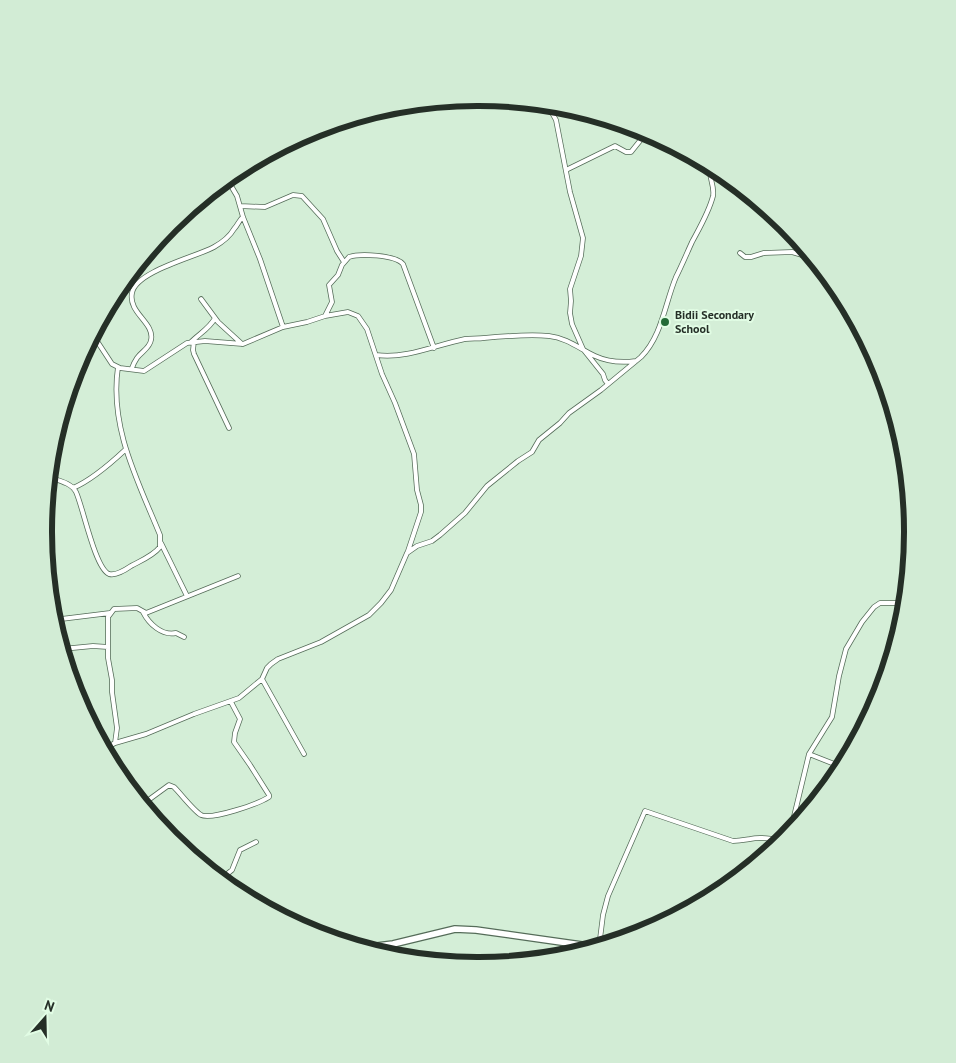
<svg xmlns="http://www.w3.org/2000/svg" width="956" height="1063" viewBox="0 0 956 1063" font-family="'PT Sans',sans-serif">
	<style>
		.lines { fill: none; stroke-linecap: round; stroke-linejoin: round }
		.minor-casing { stroke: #556c59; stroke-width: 5.5 }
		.secondary-casing { stroke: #556c59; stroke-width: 8 }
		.minor { stroke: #fff; stroke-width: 4 }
		.secondary { stroke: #fff; stroke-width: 5.5 }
		.poi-dot { fill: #236a36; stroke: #e1fce4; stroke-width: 2 }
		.labels { text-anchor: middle; stroke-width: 4; stroke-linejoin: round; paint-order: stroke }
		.poi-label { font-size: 12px; font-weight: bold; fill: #252f27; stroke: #e1fce4; text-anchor: start }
		.rim { fill: none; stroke: #252f27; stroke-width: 6 }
	</style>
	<rect width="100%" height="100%" fill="#d4eed7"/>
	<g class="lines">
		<defs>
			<path id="minor" d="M547,104L556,120L570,192L583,238L581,256L570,289L571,301L570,313L572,324L583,349L603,374L605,380L608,384
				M566,170L615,146L626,152H631L647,132
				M227,179L237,196L243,217L260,259L283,327
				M240,206L265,207L293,195L302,196L323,219L337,251L344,262
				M740,253L745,257H751L764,253L792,252L812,258
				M201,299L218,322L242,344
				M325,316L332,302L329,285L338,275L342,265L349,257C360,253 395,255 403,264L434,348
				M93,335L112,364L120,368L144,371L187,343L205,341L243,344L283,327L307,322L325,316L348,312L358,316L367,329L382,374L395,403L414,454L417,490L421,505V512L408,551
				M194,341L193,350L194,354L229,428
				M191,342C199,334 210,328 215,318
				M376,355C408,359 435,345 465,339C471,338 478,339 484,338C506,336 528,334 549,336C567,338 580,349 595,356C608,362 621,363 636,361
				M132,368C133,365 135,361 137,358C141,352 150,348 151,340C155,323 128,313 132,293C136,271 196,257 214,247C221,243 230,236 234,229C238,225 239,220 243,217
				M49,477C57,480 72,483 76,492C83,507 95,568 109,574C116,576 125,570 131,566C140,561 153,556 160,547V535C138,481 109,427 118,367
				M73,488C92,480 110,464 125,450
				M161,543L187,596
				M143,612C149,624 162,636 176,633L184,637
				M53,620L110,613
				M62,649L93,646L108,647
				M262,679L304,754
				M115,743L117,728L112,692V680L108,658V617L114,609L137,608L146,613L238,576
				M107,748L134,793
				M104,749L115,743L146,734L194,714L239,698L262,679L267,668L271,664L278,659L321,642L369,615L381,603L391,590L407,553L417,546L432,541L440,535L465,513L487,486L518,461L532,452L539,440L560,423L569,413L601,390L641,357C662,336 665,303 676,277C682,265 687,253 692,242C700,227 709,212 713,196C715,186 708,176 710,166
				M809,754L842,767
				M822,793L828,778L836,765
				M143,804L169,785L174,787C181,794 193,810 201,815C212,820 258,804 269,797V795L250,765L234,742L235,733L240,719L231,702
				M790,833L809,754L832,717L839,676L846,649L862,622L874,607L880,603H896L906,599
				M221,879L232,870L240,850L256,842
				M599,947L603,915L608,896L645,811L733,841C740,841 744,840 750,839C759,837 773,838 781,842"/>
			<path id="secondary" d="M361,948L393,944L455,929L476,930L596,947"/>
		</defs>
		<!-- minor casing -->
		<use href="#minor" class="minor-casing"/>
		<!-- secondary casing -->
		<use href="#secondary" class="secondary-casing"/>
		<!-- minor -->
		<use href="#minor" class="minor"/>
		<!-- secondary -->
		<use href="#secondary" class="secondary"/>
	</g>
	<!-- markers -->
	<circle class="poi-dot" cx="665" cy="322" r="5"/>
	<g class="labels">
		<!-- poi labels -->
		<g class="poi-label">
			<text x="675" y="319">Bidii Secondary<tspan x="675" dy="14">School</tspan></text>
		</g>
	</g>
	<!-- crop -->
	<path d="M0 0H956V1063H0ZM477 106H479A425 425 0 0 1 904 531V532A425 425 0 0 1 479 957H477A425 425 0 0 1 52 532V531A425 425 0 0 1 477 106Z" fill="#d2ecd5" fill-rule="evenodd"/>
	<path class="rim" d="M477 106H479A425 425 0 0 1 904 531V532A425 425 0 0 1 479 957H477A425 425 0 0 1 52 532V531A425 425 0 0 1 477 106Z"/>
	<!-- north arrow -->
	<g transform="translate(45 1018) rotate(20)" stroke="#e1fce4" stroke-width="4" paint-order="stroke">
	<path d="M0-4L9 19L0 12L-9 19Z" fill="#252f27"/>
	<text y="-8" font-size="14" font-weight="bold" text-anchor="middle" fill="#252f27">N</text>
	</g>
</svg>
